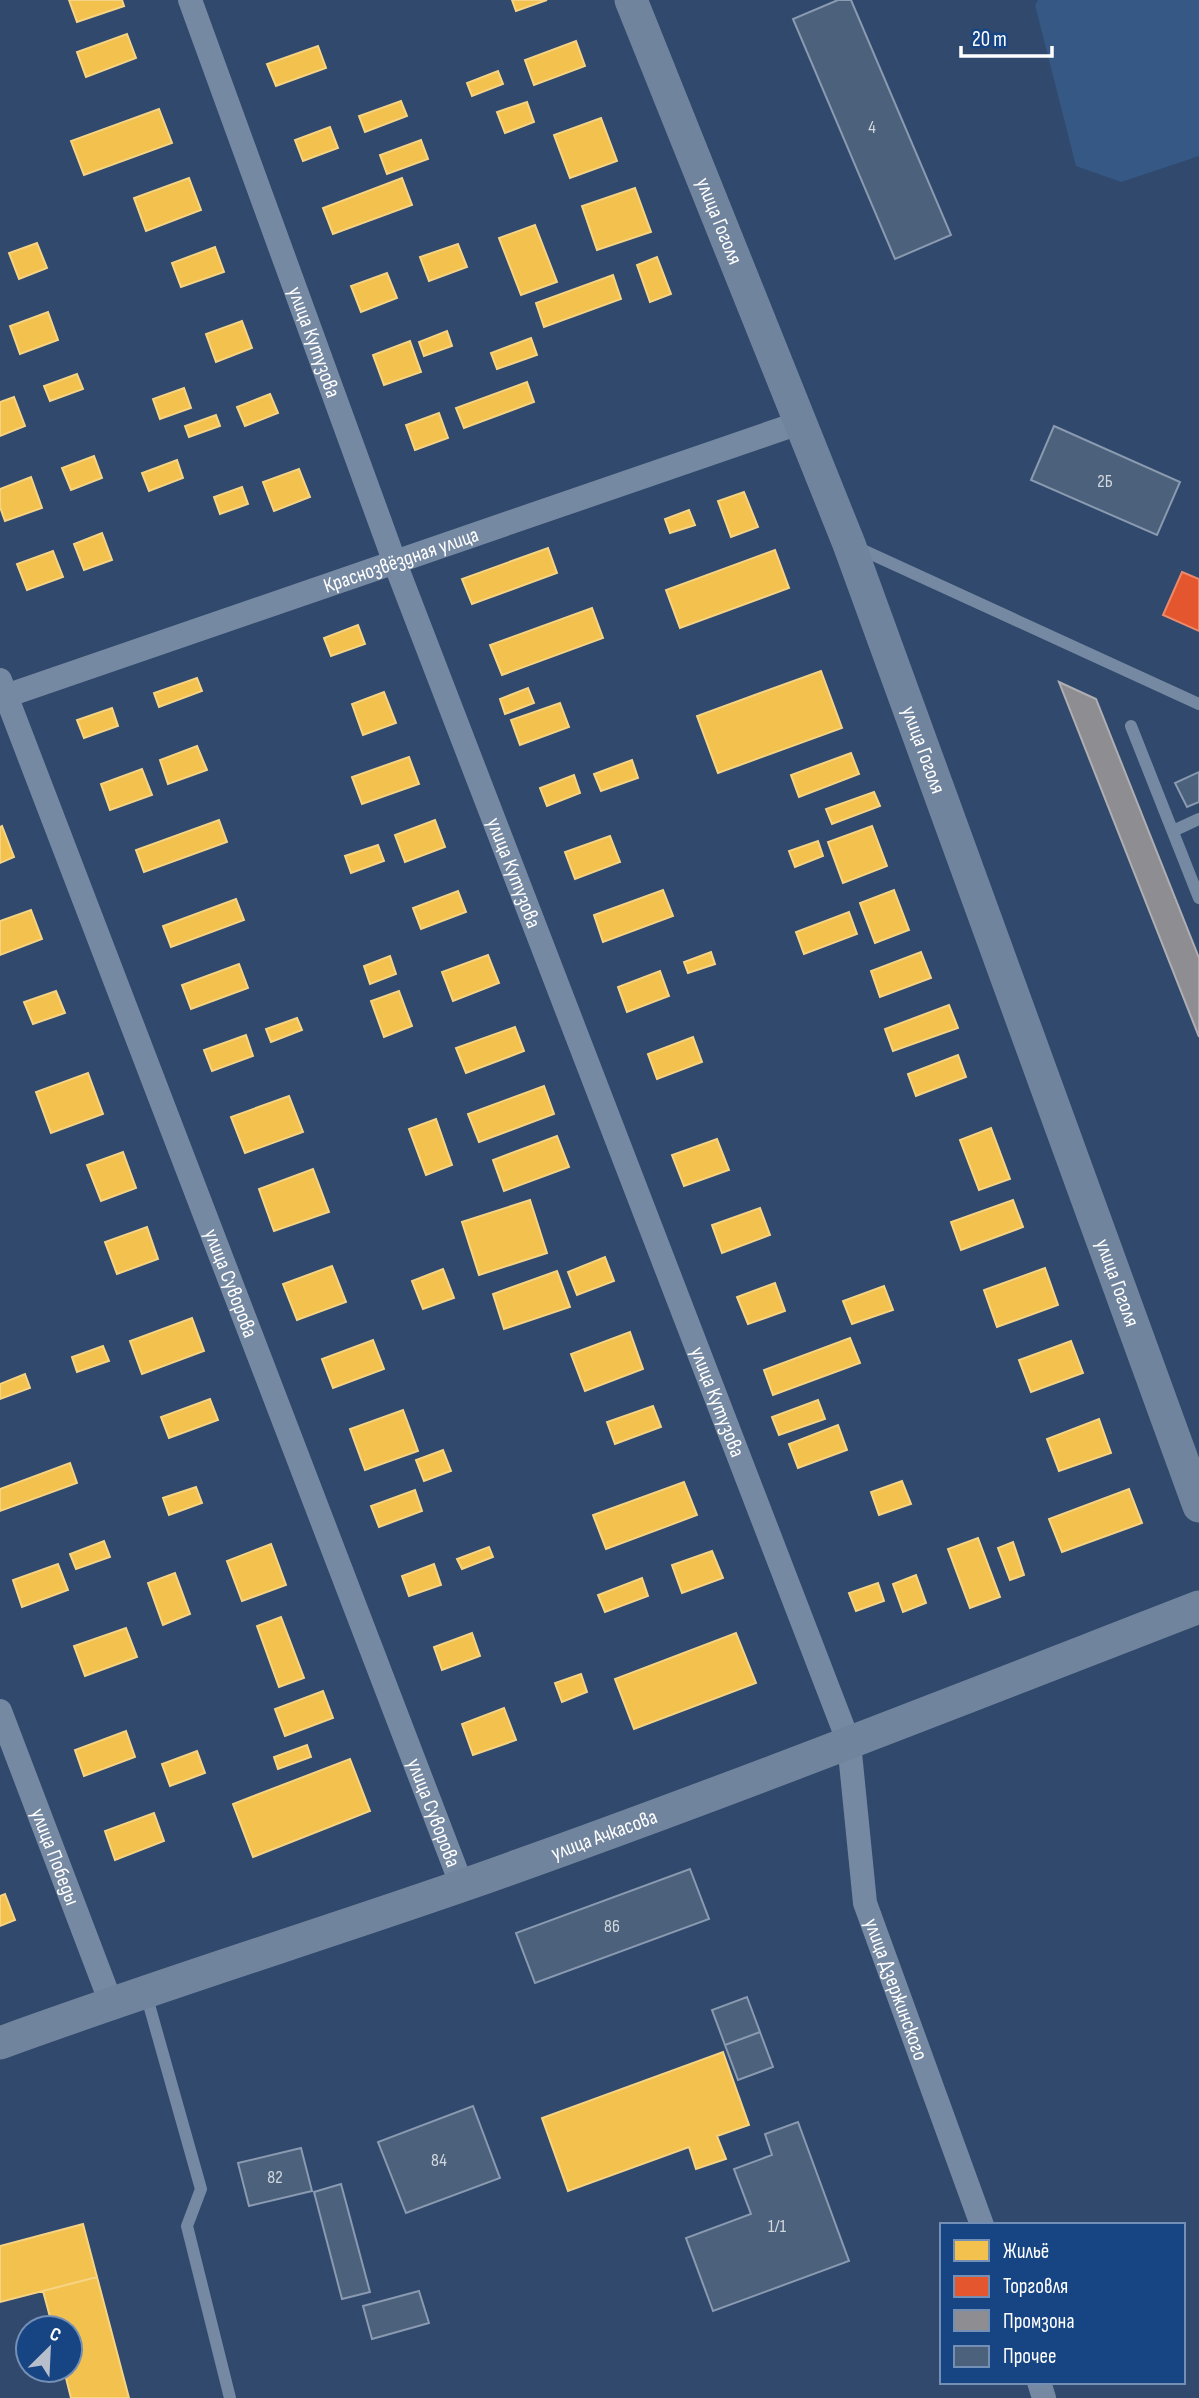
<svg xmlns="http://www.w3.org/2000/svg" width="1199" height="2398" viewBox="0 0 1199 2398" font-family="'Sofia Sans Condensed',sans-serif">
	<style>
		.water { fill: #365885 }
		.homes { fill: #f2c14e; stroke: #f6d483; stroke-width: 2 }
		.shops { fill: #e4572e; stroke: #ec896d; stroke-width: 2 }
		.industry { fill: #8d8d92; stroke: #afafb3; stroke-width: 2 }
		.building { fill: #4c617c; stroke: #8a9ab0; stroke-width: 2 }
		.lines { fill: none; stroke-linecap: round; stroke-linejoin: round }
		.lane { stroke: #7689a2; stroke-width: 12 }
		.street { stroke: #7689a2; stroke-width: 24 }
		.secondary { stroke: #71849e; stroke-width: 33 }
		.labels { text-anchor: middle; stroke-width: 7; stroke-linejoin: round; paint-order: stroke }
		.number-label { font-size: 18px; fill: #d2d8de }
		.street-label { font-size: 21px; fill: #fff; stroke: #174584 }
	</style>
	<rect width="100%" height="100%" fill="#30496c"/>
	<!-- water -->
	<path class="water" d="M1038,0H1199V156L1121,182L1076,166L1035,5Z"/>
	<!-- homes -->
	<path class="homes" d="M69,0H122L124,6L77,22Z
		M512,0H547L516,11Z
		M127,34L136,58L86,77L77,52Z
		M576,41L585,66L534,85L525,60Z
		M318,46L326,68L276,86L267,64Z
		M498,71L503,84L472,96L467,83Z
		M401,101L407,116L365,132L359,116Z
		M527,102L534,122L505,133L497,112Z
		M159,109L172,143L84,175L71,141Z
		M601,118L617,161L570,178L554,135Z
		M330,127L338,148L303,161L295,140Z
		M421,140L428,159L387,174L380,155Z
		M189,178L201,210L146,231L134,198Z
		M402,178L412,205L333,234L323,208Z
		M635,188L651,232L597,250L582,206Z
		M535,225L557,282L521,295L499,238Z
		M37,243L47,268L19,279L9,253Z
		M458,244L467,267L429,281L420,257Z
		M215,247L224,272L181,287L172,263Z
		M657,257L671,294L650,302L637,265Z
		M387,273L397,298L361,312L351,286Z
		M613,275L621,299L544,327L536,303Z
		M48,312L58,340L20,354L10,326Z
		M242,321L252,348L216,362L206,334Z
		M447,331L452,346L424,356L419,342Z
		M531,338L537,355L497,369L491,353Z
		M410,341L421,372L384,385L373,355Z
		M77,374L83,389L50,401L44,386Z
		M527,382L534,402L464,428L456,408Z
		M184,388L191,408L160,419L153,399Z
		M270,394L278,413L245,426L237,407Z
		M14,397L25,426L0,436V402Z
		M439,413L448,438L415,450L406,425Z
		M216,415L220,426L189,437L185,426Z
		M94,456L102,478L71,490L62,468Z
		M177,460L183,478L149,491L142,473Z
		M299,469L310,497L274,511L263,482Z
		M31,477L42,508L5,521L0,507V489Z
		M242,487L248,504L220,514L214,497Z
		M744,492L758,527L731,537L718,501Z
		M689,510L695,525L670,533L665,519Z
		M102,533L112,560L84,570L74,544Z
		M548,548L557,573L472,604L462,579Z
		M775,550L789,588L680,628L666,590Z
		M53,551L63,577L27,590L17,564Z
		M592,608L603,638L502,675L490,645Z
		M358,625L365,644L331,656L324,638Z
		M821,671L842,728L718,773L697,716Z
		M197,678L202,691L159,707L154,693Z
		M528,688L534,703L505,714L500,699Z
		M384,692L396,723L363,735L352,704Z
		M560,703L569,727L520,745L511,720Z
		M112,708L118,726L84,738L77,720Z
		M197,746L207,770L168,784L160,760Z
		M851,753L859,774L799,797L791,775Z
		M409,757L419,784L362,804L352,777Z
		M632,760L638,778L601,791L594,774Z
		M142,769L152,795L110,810L101,784Z
		M574,775L580,793L547,806L540,788Z
		M874,792L880,806L832,824L826,809Z
		M219,820L227,842L144,872L136,850Z
		M435,820L445,847L405,862L395,835Z
		M2,826L14,857L0,863V827Z
		M872,826L887,866L843,883L828,842Z
		M610,836L620,862L575,879L565,852Z
		M818,841L823,856L795,867L789,851Z
		M378,845L384,861L351,873L345,856Z
		M663,890L673,916L603,942L594,915Z
		M894,890L909,930L875,943L860,903Z
		M458,891L466,912L421,929L413,908Z
		M236,899L244,920L171,947L163,926Z
		M31,910L42,939L0,955V921Z
		M849,912L857,934L804,954L796,932Z
		M711,952L715,964L688,973L684,962Z
		M921,952L931,978L880,997L871,971Z
		M488,955L499,983L453,1001L442,972Z
		M390,956L396,974L370,984L364,966Z
		M239,964L248,988L191,1009L182,985Z
		M660,971L669,996L627,1012L618,987Z
		M56,991L65,1013L33,1024L24,1002Z
		M399,991L412,1026L384,1037L371,1001Z
		M949,1005L958,1028L893,1051L885,1029Z
		M297,1018L302,1030L271,1042L266,1029Z
		M515,1027L524,1051L466,1073L456,1048Z
		M246,1035L253,1056L212,1071L204,1050Z
		M693,1037L702,1062L657,1079L648,1054Z
		M958,1055L966,1077L916,1096L908,1074Z
		M88,1073L103,1114L51,1133L36,1092Z
		M544,1086L554,1114L479,1142L468,1114Z
		M289,1096L303,1132L245,1153L231,1117Z
		M436,1119L452,1165L426,1175L409,1129Z
		M991,1128L1010,1179L979,1190L960,1140Z
		M557,1136L569,1167L504,1191L493,1160Z
		M717,1139L729,1170L684,1186L672,1155Z
		M123,1152L136,1188L101,1201L87,1165Z
		M313,1169L329,1212L274,1231L259,1189Z
		M530,1200L547,1253L479,1275L462,1222Z
		M1013,1200L1023,1227L961,1250L951,1222Z
		M760,1208L770,1235L722,1253L712,1225Z
		M147,1227L158,1259L117,1274L105,1242Z
		M605,1257L614,1281L577,1295L568,1272Z
		M332,1266L346,1302L297,1320L283,1284Z
		M1045,1268L1058,1305L997,1327L984,1290Z
		M443,1269L454,1298L423,1309L412,1281Z
		M557,1271L570,1307L504,1329L493,1294Z
		M775,1283L785,1311L748,1324L737,1297Z
		M884,1286L893,1310L852,1324L843,1301Z
		M192,1318L204,1351L142,1374L130,1341Z
		M630,1332L643,1369L585,1391L571,1354Z
		M850,1338L860,1363L773,1395L764,1370Z
		M373,1340L384,1369L333,1388L322,1359Z
		M1071,1341L1083,1373L1031,1392L1019,1360Z
		M103,1346L109,1361L77,1372L72,1357Z
		M25,1374L30,1388L0,1399V1384Z
		M210,1399L218,1420L169,1438L161,1417Z
		M818,1400L825,1419L779,1435L772,1417Z
		M653,1406L661,1427L615,1444L607,1422Z
		M403,1410L418,1451L365,1470L350,1429Z
		M1099,1419L1111,1453L1059,1471L1047,1439Z
		M838,1425L847,1450L798,1468L789,1444Z
		M443,1450L451,1471L424,1481L416,1460Z
		M70,1463L77,1483L0,1511V1489Z
		M902,1481L911,1504L879,1515L871,1492Z
		M684,1482L697,1515L606,1549L593,1515Z
		M196,1487L202,1503L169,1515L163,1498Z
		M1129,1489L1142,1523L1062,1552L1049,1519Z
		M415,1490L422,1511L379,1527L371,1506Z
		M978,1538L1000,1597L970,1608L948,1549Z
		M104,1541L110,1557L76,1569L70,1554Z
		M1013,1542L1024,1575L1010,1580L998,1548Z
		M271,1544L286,1585L242,1601L227,1561Z
		M489,1547L493,1557L462,1569L457,1559Z
		M712,1551L723,1578L682,1593L672,1565Z
		M58,1564L68,1590L22,1607L13,1580Z
		M434,1564L441,1585L409,1596L402,1576Z
		M175,1573L190,1614L163,1625L148,1583Z
		M916,1575L926,1603L903,1612L893,1584Z
		M642,1578L648,1596L605,1612L598,1595Z
		M878,1583L884,1601L856,1611L849,1593Z
		M281,1617L304,1678L279,1687L257,1626Z
		M126,1628L137,1657L85,1676L74,1646Z
		M472,1633L480,1656L442,1670L434,1647Z
		M736,1633L756,1683L634,1729L615,1679Z
		M581,1674L587,1692L562,1702L555,1683Z
		M323,1691L333,1718L285,1736L275,1709Z
		M504,1708L516,1740L473,1755L462,1724Z
		M126,1731L135,1757L84,1776L75,1750Z
		M307,1745L311,1757L278,1769L274,1757Z
		M197,1751L205,1773L170,1786L162,1764Z
		M350,1759L370,1811L253,1857L233,1804Z
		M154,1813L164,1841L115,1860L105,1831Z
		M5,1894L15,1920L0,1926V1896Z
		M723,2052L749,2125L717,2136L726,2159L696,2169L689,2147L568,2191L542,2118Z
		M83,2224L97,2277L0,2302V2246Z
		M97,2277L129,2398H71L64,2370H70V2328H53L43,2291Z"/>
	<!-- shops -->
	<path class="shops" d="M1182,572L1199,579V631L1163,615Z"/>
	<!-- industry -->
	<path class="industry" d="M1059,682L1096,699L1199,958V1037Z"/>
	<!-- building -->
	<path class="building" d="M838,0H851L951,235L895,259L793,19Z
		M1054,426L1180,482L1157,535L1031,480Z
		M1199,772V802L1187,807L1175,783Z
		M690,1869L709,1919L535,1983L516,1933Z
		M747,1997L760,2032L725,2045L712,2010Z
		M760,2032L773,2067L738,2080L725,2045Z
		M473,2106L500,2178L406,2213L378,2142Z
		M798,2122L849,2261L713,2311L686,2238L751,2214L734,2169L772,2155L765,2134Z
		M301,2148L312,2191L249,2206L238,2163Z
		M341,2184L370,2292L342,2299L314,2192Z
		M419,2291L429,2323L372,2339L363,2306Z"/>
	<g class="lines">
		<!-- lane -->
		<path class="lane" d="M856,547L1199,704
			M1131,726L1199,898
			M1173,831L1199,819
			M146,1994L201,2189L187,2226L230,2398"/>
		<!-- street -->
		<g class="street">
			<path id="s1" d="M190,0L395,563L849,1743L865,1903L982,2225"/>
			<path id="s2" d="M0,680L462,1886"/>
			<path id="s3" d="M0,698L802,422"/>
			<path id="s4" d="M0,1711L111,2003"/>
			<path d="M1039,2382L1044,2398"/>
		</g>
		<!-- secondary -->
		<g class="secondary">
			<path id="s5" d="M631,0L849,544L1199,1506"/>
			<path id="s6" d="M0,2043C153,1987 308,1939 461,1886C709,1799 954,1702 1199,1607"/>
		</g>
	</g>
	<g class="labels">
		<!-- number labels -->
		<g class="number-label">
			<text x="872" y="133">4</text>
			<text x="1105" y="487">2Б</text>
			<text x="612" y="1932">86</text>
			<text x="439" y="2166">84</text>
			<text x="275" y="2183">82</text>
			<text x="777" y="2232">1/1</text>
		</g>
		<!-- street labels -->
		<g class="street-label">
			<text dy="7" stroke="none"><textPath href="#s5" startOffset="238">улица Гоголя</textPath></text>
			<text dy="7" stroke="none"><textPath href="#s1" startOffset="364">улица Кутузова</textPath></text>
			<text dy="7" stroke="none"><textPath href="#s3" startOffset="424">Краснозвёздная улица</textPath></text>
			<text dy="7" stroke="none"><textPath href="#s5" startOffset="805">улица Гоголя</textPath></text>
			<text dy="7" stroke="none"><textPath href="#s1" startOffset="931">улица Кутузова</textPath></text>
			<text dy="7" stroke="none"><textPath href="#s2" startOffset="646">улица Суворова</textPath></text>
			<text dy="7" stroke="none"><textPath href="#s5" startOffset="1372">улица Гоголя</textPath></text>
			<text dy="7" stroke="none"><textPath href="#s1" startOffset="1498">улица Кутузова</textPath></text>
			<text dy="7" stroke="none"><textPath href="#s2" startOffset="1213">улица Суворова</textPath></text>
			<text dy="7" stroke="none"><textPath href="#s6" startOffset="639">улица Ачкасова</textPath></text>
			<text dy="7" stroke="none"><textPath href="#s4" startOffset="156">улица Победы</textPath></text>
			<text dy="7" stroke="none"><textPath href="#s1" startOffset="2116">улица Дзержинского</textPath></text>
		</g>
	</g>
	<!-- legend -->
	<rect x="940" y="2223" width="245" height="161" fill="#174584" stroke="#748fb5" stroke-width="2"/>
	<rect x="954" y="2240" width="35" height="21" fill="#f2c14e" stroke="#748fb5" stroke-width="2"/>
	<text x="1003" y="2258" font-size="21" fill="#ffffff">Жильё</text>
	<rect x="954" y="2276" width="35" height="21" fill="#e4572e" stroke="#748fb5" stroke-width="2"/>
	<text x="1003" y="2293" font-size="21" fill="#ffffff">Торговля</text>
	<rect x="954" y="2310" width="35" height="21" fill="#8d8d92" stroke="#748fb5" stroke-width="2"/>
	<text x="1003" y="2328" font-size="21" fill="#ffffff">Промзона</text>
	<rect x="954" y="2346" width="35" height="21" fill="#4c617c" stroke="#748fb5" stroke-width="2"/>
	<text x="1003" y="2363" font-size="21" fill="#ffffff">Прочее</text>
	<!-- north arrow -->
	<g transform="translate(49 2349) rotate(24)"><circle r="33" fill="#174584" stroke="#748fb5" stroke-width="2"/>
	<path d="M0-5L12 26L0 18L-12 26Z" fill="#b7bfcc"/>
	<text y="-10" font-size="19" font-weight="bold" text-anchor="middle" fill="#ffffff">С</text>
	</g>
	<!-- scale -->
	<path d="M961 46v10h91v-10" fill="none" stroke="#ffffff" stroke-width="3.5"/>
	<text x="972" y="46" font-size="21" fill="#ffffff" stroke="#174584" stroke-width="5" paint-order="stroke">20 m</text>
</svg>
